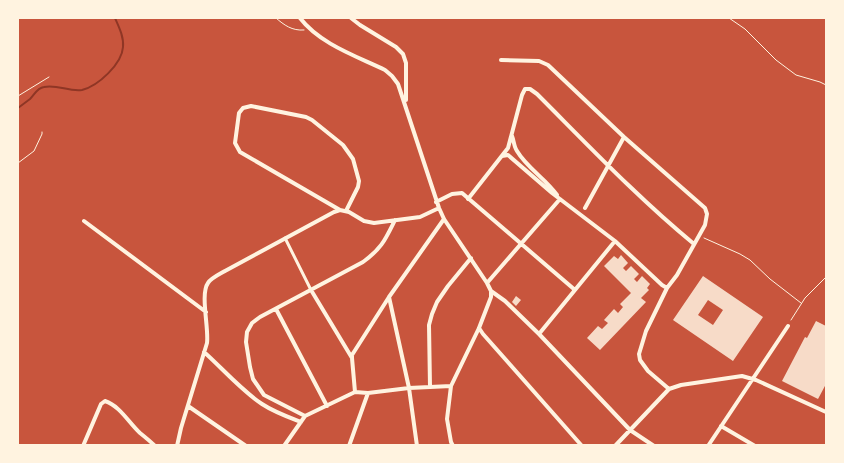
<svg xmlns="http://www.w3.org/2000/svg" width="844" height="463" viewBox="0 0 844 463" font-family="'Times New Roman',serif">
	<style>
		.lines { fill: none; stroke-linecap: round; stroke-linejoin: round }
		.stream { stroke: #8f3625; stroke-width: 2 }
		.building { fill: #f7dbc8; fill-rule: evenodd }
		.path { stroke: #fff3e0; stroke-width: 1 }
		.pedestrian { stroke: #fff3e0; stroke-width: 3 }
		.minor { stroke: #fff3e0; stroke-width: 4 }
	</style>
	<rect width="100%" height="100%" fill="#c8553d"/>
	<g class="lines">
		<!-- stream -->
		<path class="stream" d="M18,108C22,105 26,102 30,99C35,94 37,88 44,87C57,84 69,92 82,90C98,86 122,64 123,47C124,37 119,27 115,18"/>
	</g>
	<!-- building -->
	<path class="building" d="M621,255L628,263L623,268L626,271L631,266L639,274L634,279L637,282L642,276L650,284L647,288L649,290L641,298L646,302L600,350L587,338L598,326L602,329L608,323L604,320L614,309L618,313L623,307L620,304L631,293L604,266L614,256L618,259Z
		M703,276L763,317L733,361L673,320ZM708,300L723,310L713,325L698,315Z
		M516,296L521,300L516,306L512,302Z
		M816,321L826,326V384L818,399L782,381L805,337L807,338Z"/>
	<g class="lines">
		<!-- path -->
		<path class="path" d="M276,18C284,25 292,31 304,30
			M729,18L745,29L776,60L796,75L820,82L826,85
			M18,96L49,77
			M18,163L34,151L42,134V132
			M704,238L740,254L750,260L770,279L801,303
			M791,320L805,298L826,277"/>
		<!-- pedestrian -->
		<path class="pedestrian" d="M285,238L311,290"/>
		<!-- minor -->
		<path class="minor" d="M300,18C320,44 356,56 385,70L392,76L398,84L439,208L444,219L487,283L491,291L505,301L539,334L630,430L654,446
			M351,18L360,25L396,47L403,54L406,63V100
			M501,60L539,61L548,65L624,137L705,208L707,214L705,225L677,275L667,288L646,331L639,354L640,360L648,371L669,389
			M512,136C514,141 514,147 517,151C527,168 546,179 557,195
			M502,156L508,155L552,193L615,241L662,285L667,288
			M468,199L508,148L522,95L525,89H530L537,94C588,145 638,198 694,244
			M436,202L452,194L462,193L575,290
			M585,208L624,137
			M346,211L358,187L359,181L353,159L343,145L312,120L306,117L251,106L243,108L239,113L235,143L240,152L340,210L349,212L364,221L374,223L420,217L439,208
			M84,221L206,312
			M487,283L560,199
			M311,290L352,358L355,392
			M389,297L409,388L417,446
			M276,309L327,406
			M479,328L483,334L582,446
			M539,334L615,241
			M204,352C222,368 242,391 262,404C274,412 288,417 301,422
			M352,358V355L389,297L444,219
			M430,387L429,325L432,314L437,302L448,286L471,258
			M188,406L246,446
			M305,416L264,395L253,379L250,367L246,342L247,332L252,323L260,317L363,262C382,248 385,240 395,220
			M721,426L755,446
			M83,446L101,404L105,401C120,406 129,423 140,433C145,437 150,441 155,446
			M177,446L181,428L207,343C209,328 200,294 208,283C211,278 220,274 225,271L334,212L340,210
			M284,446L305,416L355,392L368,393L409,388L451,386
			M349,446L368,393
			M453,446L451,442L447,419L451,386L479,328L491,297V291
			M615,446L669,389L681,385L742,376L756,380L826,412
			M708,446L788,326"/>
	</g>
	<!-- border -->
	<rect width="844" height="463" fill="none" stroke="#fff3e0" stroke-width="38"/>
</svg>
